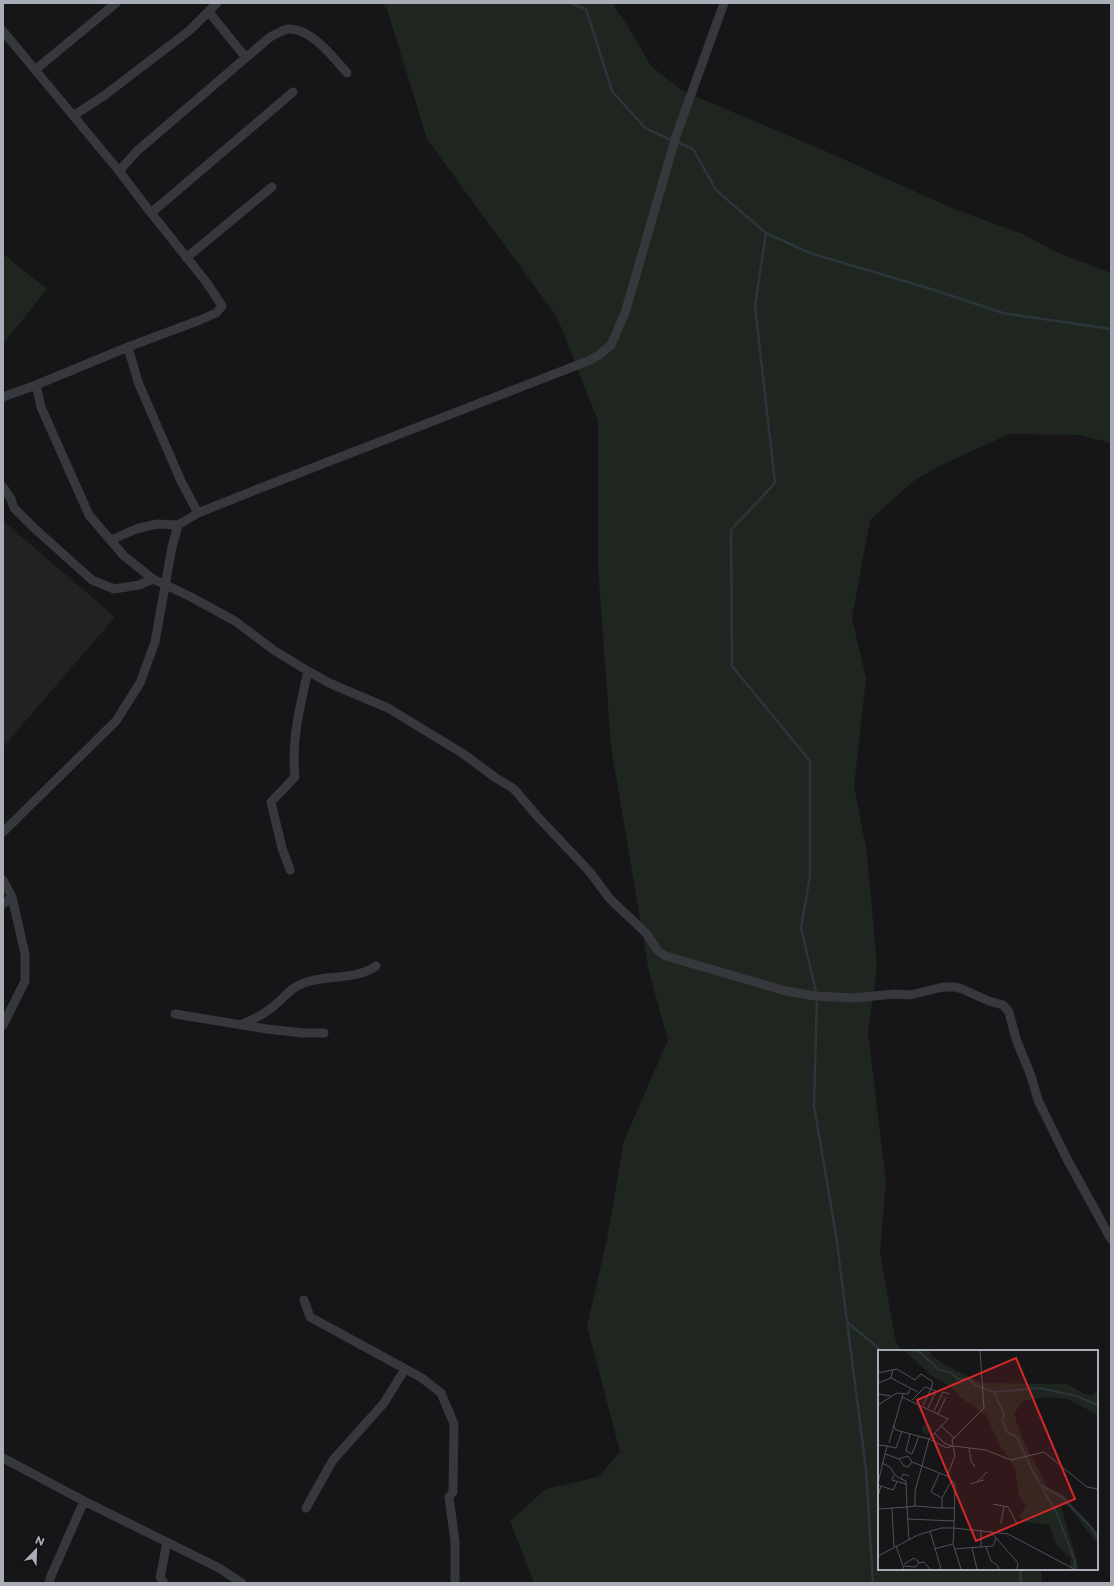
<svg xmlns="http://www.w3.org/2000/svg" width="1114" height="1586" viewBox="0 0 1114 1586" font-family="Montserrat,sans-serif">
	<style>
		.built { fill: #222225 }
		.green { fill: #1e261f }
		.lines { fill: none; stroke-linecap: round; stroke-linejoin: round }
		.stream { stroke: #2c353c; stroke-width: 2.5 }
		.minor { stroke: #37383d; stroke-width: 9 }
		.inset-river { fill: none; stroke: #2c353c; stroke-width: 2 }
		.inset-road { fill: none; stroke: #505258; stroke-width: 1 }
		.view { fill: #d62828; fill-opacity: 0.15; stroke: #d62828; stroke-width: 2 }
		.inset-edge { fill: none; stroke: #a8adb8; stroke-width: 2 }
	</style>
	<rect width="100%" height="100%" fill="#161618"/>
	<!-- built -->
	<path class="built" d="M3,521L115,617L3,747Z"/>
	<!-- green -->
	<path class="green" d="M382,3H612L627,25L651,66L683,91L823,150L952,208L1023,234L1054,251L1111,273V443L1080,435L1009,434L946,463L916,479L870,520L852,618L866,679L854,786L867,853L877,966L868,1033L886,1181L880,1252L896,1343L903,1351H879V1569H1041L1042,1583H534L510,1521L546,1489L598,1477L620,1452L587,1326L607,1239L624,1141L668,1040L649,972L611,747L598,567V421L557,317L427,139L387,9Z
		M3,254L47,289L3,344Z"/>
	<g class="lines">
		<!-- stream -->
		<path class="stream" d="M570,3L586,9L612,91L645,128L673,141
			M677,142L693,149L716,190L766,233L810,253L931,289L1003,313L1111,329
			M766,233L755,306L775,483L731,530L732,666L810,761V876L801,928L817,996L814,1106L836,1235L866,1470L873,1583
			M847,1322L882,1351
			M1020,1569L1021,1583"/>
		<!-- minor -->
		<path class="minor" d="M209,12L246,58
			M3,31L119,171L148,209L207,283L222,306L216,313L200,320L128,347L36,385L3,397
			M35,70L116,3
			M73,116L105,95L190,30L217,3
			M119,171L137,151L270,37C275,35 282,30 288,29C310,27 334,58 347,73
			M151,213L293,92
			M186,258L272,187
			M128,347L138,382L181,481L198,513
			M36,385L41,407L89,515L124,556L153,579
			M3,487L11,499L14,508L33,527L92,580L114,589L139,585L153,579L189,596L235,621L275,651L308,671L329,683L388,708L462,753L496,778L514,789L537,816L589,871L610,899L646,933L658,951L666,956L786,991L815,996L853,998L895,994L910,995L943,987H955L962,989L989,1001L1003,1005L1009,1012L1016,1039L1031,1076L1038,1100L1067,1159L1111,1239
			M111,540L136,529L157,524L178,525
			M3,832L116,721L140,683L155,642L172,547L178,525L198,513L258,489L588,361L599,355L611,345L625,313L676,136L724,3
			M290,870L282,848L271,802L295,777C291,743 300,705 308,671
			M3,880L12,897L25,954V981L3,1025
			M3,904L12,897
			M175,1014L267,1029L303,1033H324
			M240,1025C250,1021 261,1016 270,1009C283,1000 289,988 304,983C328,974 355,981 376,966
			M304,1300L310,1317L422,1378L441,1393L454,1424L453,1492L449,1497L455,1541V1583
			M3,1458L84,1501L219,1568L242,1583
			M306,1508L333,1460L384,1403L405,1369
			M49,1583L51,1576L84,1501
			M164,1583L160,1577L161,1573L167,1542"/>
	</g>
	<!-- overview -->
	<g transform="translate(878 1350)">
		<rect width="220" height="220" fill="#161618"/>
		<path d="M27,1H52L54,6L66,14L103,33L190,34L206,44L214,45L220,41V65L189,49L170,47L145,51L136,64L144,88L169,136L188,146L193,155L220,183V195L197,164L187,154L183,155L201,219H192L193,208L179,196L171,175L146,172L141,166L148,156L141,146L137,118L121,94L108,65L82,47L73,37L54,26ZM44 79a5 5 0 1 1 10 0a5 5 0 1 1-10 0Z" fill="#1e261f"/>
		<path class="inset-river" d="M36,1L42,2L60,19L73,23L80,29H91L97,35L116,42L162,38L198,46L220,55M116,43L126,64L124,70L129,82L139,87L153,118L179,164L197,211V219M164,136L184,147L214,178L220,189"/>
		<path class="inset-road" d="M0,23L19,19L37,30L43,24L55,32L53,39M13,28L40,42M0,33L13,28L15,19M0,44L13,46M24,47L70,69L51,89L44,116L34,112M34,50L47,37L58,41L50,58M0,55L19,43L30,44L32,39M45,55L53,39M56,61L65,42L72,44M60,64L68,47M15,75L18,80L51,89L69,98L75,96L108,100L133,110L166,102L209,137L220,139M63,76L76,88M56,83L66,93L74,96M32,84L28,101L34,104M11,93L25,44M0,95L9,96L0,133M9,96L18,98L24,81M91,98L93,111L97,117M7,104L21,109L26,116L30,117L34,112L30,106L21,109M34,104L41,86M4,113L12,117L17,125L23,129M16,125L14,130L28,134M31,126L25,124L23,129L28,131L29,157L37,156V141L44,116L69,126L77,134L76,178L130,184L196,219M69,126L77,106L74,90L106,58L102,1M99,132L109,122M92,134L106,130M0,135L15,140L19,132M1,138V143L3,136M64,148L74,130M115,154L130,157L139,174M37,156L64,158V148L53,142L61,124M14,158L16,197M64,158H77M0,159L29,157L31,190M30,169L76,171M123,173L126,157M52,181L63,219M112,181L140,213L139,219M18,196L26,219M103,197V180M108,197L113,211L119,215L121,219M94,198L99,219M56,199L75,194M76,199L115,196L118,188M0,206L40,185L63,178H76L75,194L83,219M41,213L46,212L52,219M26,214L36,208L41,212L38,217L26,216"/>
		<path class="view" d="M138,8L197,149L98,191L39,50Z"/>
		<rect width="220" height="220" class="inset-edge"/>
	</g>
	<!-- border -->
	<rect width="1114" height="1586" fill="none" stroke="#a8adb8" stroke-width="8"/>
	<!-- north arrow -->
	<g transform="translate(36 1550) rotate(23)" stroke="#111113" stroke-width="3" paint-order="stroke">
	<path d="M0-3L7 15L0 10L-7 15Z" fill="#a8adb8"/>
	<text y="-6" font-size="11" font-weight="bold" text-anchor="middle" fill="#a8adb8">N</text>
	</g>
</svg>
